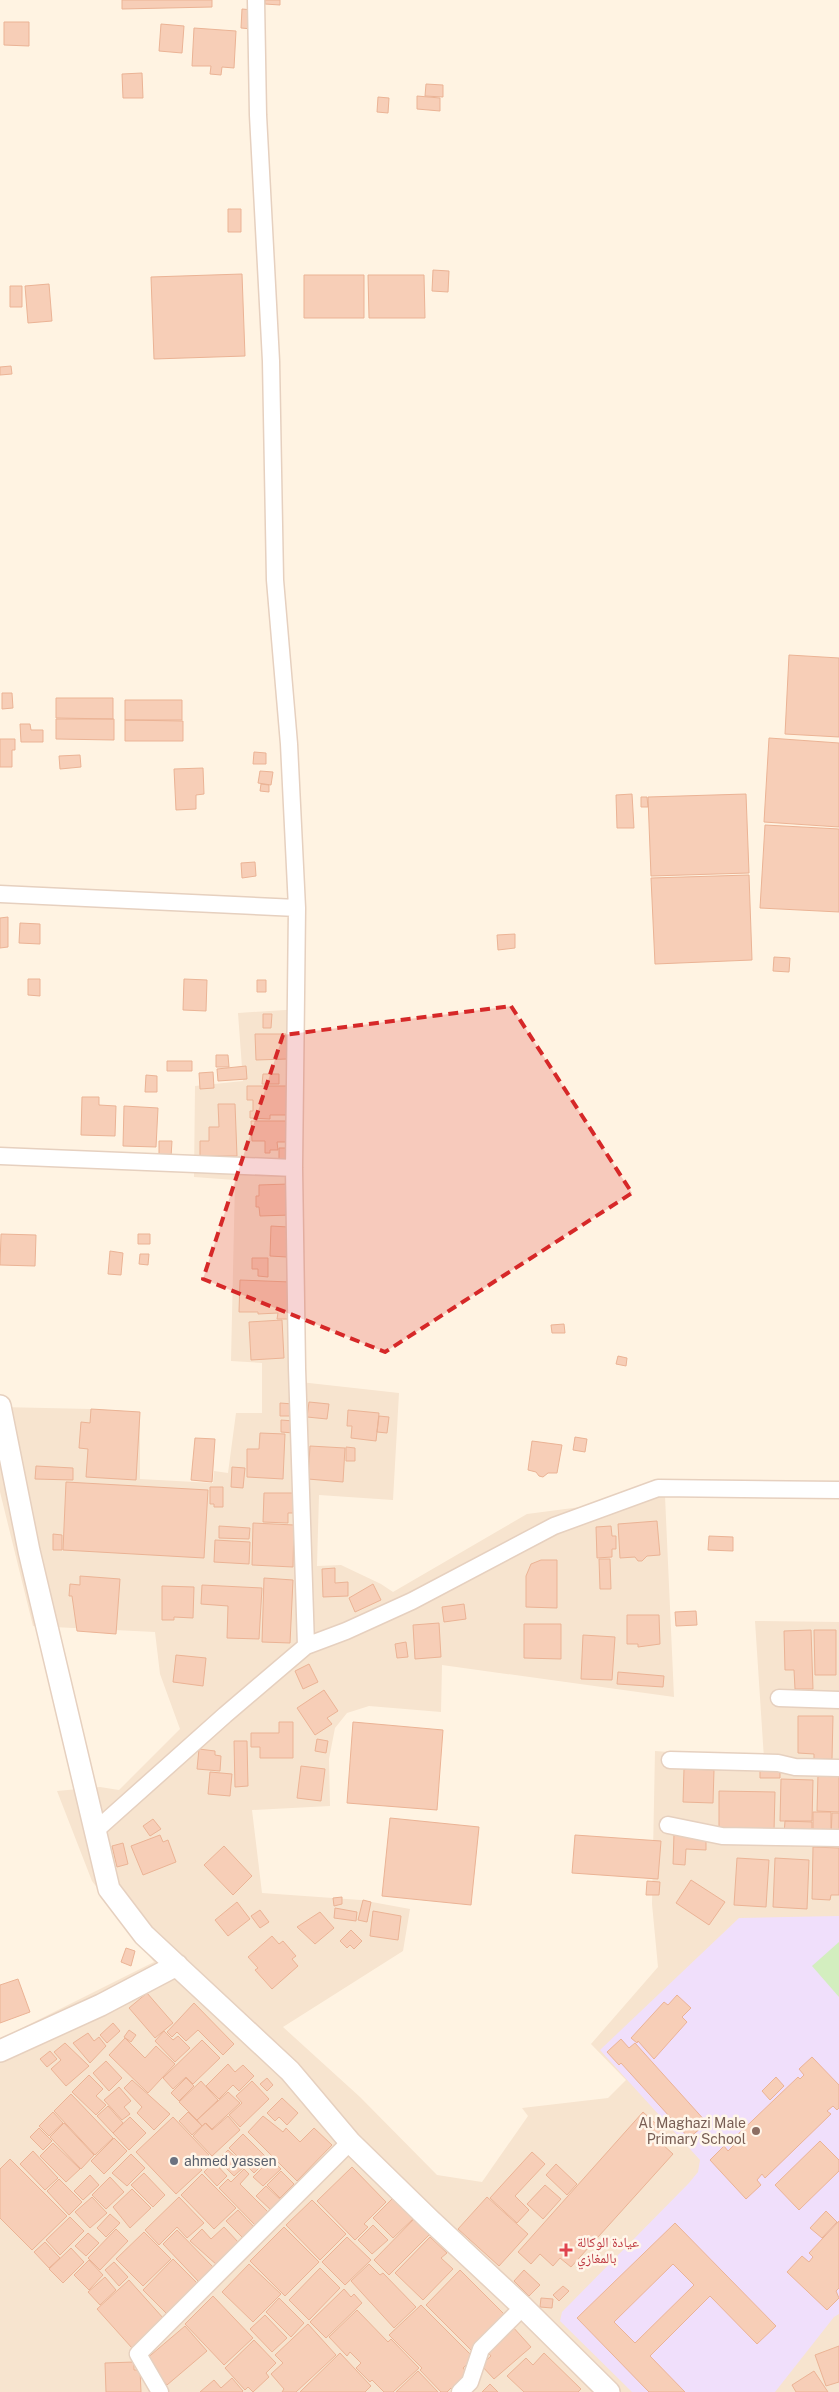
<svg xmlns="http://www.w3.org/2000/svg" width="839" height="2392" viewBox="0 0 839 2392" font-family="'Public Sans','Noto Naskh Arabic',sans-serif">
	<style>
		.residential { fill: #f7e4cf }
		.education { fill: #f0dffb }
		.green { fill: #d3eebf }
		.building { fill: #f7ceb7; stroke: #ebb395; fill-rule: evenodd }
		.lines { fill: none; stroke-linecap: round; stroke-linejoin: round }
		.minor-casing { stroke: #e6d0bf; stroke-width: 19 }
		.tertiary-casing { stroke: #e6d0bf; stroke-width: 24 }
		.minor { stroke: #fff; stroke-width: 16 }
		.tertiary { stroke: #fff; stroke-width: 21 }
		.marked { fill: #d62828; fill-opacity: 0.2; stroke: #d62828; stroke-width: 4; stroke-dasharray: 10 6; stroke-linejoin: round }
		.education-dot { fill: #8d6e63; stroke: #fff6ea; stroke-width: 2 }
		.worship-dot { fill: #6b7280; stroke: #fff6ea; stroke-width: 2 }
		.health-dot { fill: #e0444e; stroke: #fff6ea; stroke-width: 2 }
		.labels { text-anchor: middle; stroke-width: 5; stroke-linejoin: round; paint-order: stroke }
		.education-label { font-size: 14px; fill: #785e54; stroke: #fff6ea; text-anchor: end }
		.worship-label { font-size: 14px; fill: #5b616d; stroke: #fff6ea; text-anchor: start }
		.health-label { font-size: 14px; fill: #be3a42; stroke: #fff6ea; text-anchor: start }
	</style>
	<rect width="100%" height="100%" fill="#fff3e2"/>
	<!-- residential -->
	<path class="residential" d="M301,1009L300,1382L399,1393L393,1500L319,1495L317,1566L341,1565L381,1584L393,1592L527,1514L665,1496L674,1697L442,1665L441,1712L369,1706L347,1713L335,1728L329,1759L330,1806L252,1810L262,1893L361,1900L410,1909L403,1951L283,2027L360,2097L437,2175L482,2182L528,2116L522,2108L608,2098L626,2080L591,2044L658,1967L652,1904L655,1751L764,1759L755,1621L839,1622V2392H0V2039L154,1962L92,1881L57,1791L100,1787L119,1790L180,1729L160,1674L155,1632L33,1626L0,1492V1407L91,1409L140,1412V1479L213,1483L214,1471L228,1473L236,1413H262V1363L231,1361L235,1180L194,1177L195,1086L243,1081L238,1013Z"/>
	<!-- education -->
	<path class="education" d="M839,1916V2314L834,2317L775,2392H632L560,2321L562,2312L689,2183L698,2172L700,2160L600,2050L739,1918Z"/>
	<!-- green -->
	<path class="green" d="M839,1942V1997L812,1966Z"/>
	<!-- building -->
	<path class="building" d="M122,0H212V7L122,9Z
		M265,0H280V5L265,4Z
		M242,9L253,10L252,29L241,28Z
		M4,22H29V46L4,45Z
		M161,24L184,26L182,53L159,51Z
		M194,28L236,31L234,68L222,67L221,75L210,74L211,66H192Z
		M142,73L143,98H123L122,74Z
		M426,84L443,85V97L425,96Z
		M417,96L440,98V111L417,109Z
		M378,97L389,98L388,113L377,112Z
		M228,209H241V232H228Z
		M433,270L449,271L448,292L432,291Z
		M242,274L245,356L154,359L151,277Z
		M304,275H364V318H304Z
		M368,275H424L425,318H369Z
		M49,284L52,321L28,323L25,286Z
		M10,286H22V307H10Z
		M11,366L12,374L0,375V367Z
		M789,655L839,658V737L785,734Z
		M2,693H12L13,708L2,709Z
		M56,698H113V719L56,718Z
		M125,700H182V720H125Z
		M56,719H114V740L56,739Z
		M125,720L183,721V741H125Z
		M20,724H30L31,730H43V742H21Z
		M769,738L839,743V827L764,822Z
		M0,739H15V750H12V767H0Z
		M254,752L266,753V764H253Z
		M80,755L81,767L60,769L59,756Z
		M203,768L204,794L196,795V809L176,810L174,769Z
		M260,771L273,772L271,785L258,783Z
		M261,784L269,785V792L260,791Z
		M632,794L634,828H617L616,795Z
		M746,794L749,873L651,876L648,797Z
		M641,797H647L648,807H641Z
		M765,825L839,829V912L760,908Z
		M255,862L256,876L242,878L241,863Z
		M749,875L752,960L655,964L651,878Z
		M8,917V947L0,948V918Z
		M20,923L40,924V944L19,943Z
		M515,934V948L498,950L497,935Z
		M774,957L790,958L789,972L773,971Z
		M28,979H40V996L28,995Z
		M184,979L207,980L206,1011L183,1010Z
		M257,980H266V992H257Z
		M263,1014H272L271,1028H263Z
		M255,1034H286L287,1059L256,1060Z
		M216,1055H228L229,1067H216Z
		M167,1061H192V1071H167Z
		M246,1066L247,1079L218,1081L217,1069Z
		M213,1072L214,1088L200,1089L199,1073Z
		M263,1074H279V1084H262Z
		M146,1075L157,1076V1092H145Z
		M247,1086H290V1115H270V1119L250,1118V1111H253V1100H247Z
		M82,1097H99V1105L116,1106L115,1136L81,1135Z
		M218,1104H235L237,1156H200V1141H209V1127H219Z
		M124,1106L158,1108L156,1147L123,1146Z
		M251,1121H288V1142H277L278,1150H270V1153H265V1141H252Z
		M159,1141H172L171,1157L159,1156Z
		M279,1148H287V1162H279Z
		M289,1184L290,1215L260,1216L259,1207H256V1196H259V1185Z
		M271,1226L288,1227L287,1257L270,1256Z
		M1,1234L36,1235L35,1266L0,1265Z
		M138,1234H150V1244H138Z
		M110,1251L123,1253L121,1275L108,1274Z
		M140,1254H149L148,1265L139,1264Z
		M252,1258H268V1277L258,1276V1269H252Z
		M240,1280L290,1282L289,1319H277L278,1313L258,1314V1312H239Z
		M282,1320L284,1358L251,1360L249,1322Z
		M564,1324L565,1333H552L551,1325Z
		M618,1356L627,1358L626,1366L616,1364Z
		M309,1402L329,1404L327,1419L307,1417Z
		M280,1403L293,1404V1416H280Z
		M91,1409L140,1412L136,1480L86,1477L88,1449L79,1448L81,1422L90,1423Z
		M348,1410L379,1413L376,1441L351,1438L352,1426H347Z
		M379,1416L389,1417L387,1433L377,1432Z
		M281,1420L294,1421V1433L281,1432Z
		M260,1433L285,1434L283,1479L247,1477V1449H259Z
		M575,1437L587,1439L585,1452L573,1450Z
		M195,1438L215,1439L212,1482L191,1480Z
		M532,1441L562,1445L557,1473H548L543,1477L539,1476L536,1472L528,1470Z
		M310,1446L345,1448L343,1482L308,1479Z
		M346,1447L355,1448V1461H346Z
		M36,1466L73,1468V1480L35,1479Z
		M232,1467L245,1468L243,1488L231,1487Z
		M66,1482L208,1490L204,1558L63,1550Z
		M210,1487H223V1507H214V1504H210Z
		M264,1493H294V1513H288V1523L263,1522Z
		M657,1521L660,1555L647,1556L642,1561H638L635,1557L620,1558L618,1524Z
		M253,1523L294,1525L293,1567L252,1565Z
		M219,1526L250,1528L249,1539L219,1538Z
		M611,1526L612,1536H616V1549H612V1557L597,1558L596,1527Z
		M53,1534L62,1535V1550H53Z
		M709,1536L733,1537V1551L708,1550Z
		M215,1540L250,1542L249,1564L214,1562Z
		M599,1559H610L611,1589H600Z
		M541,1560H557V1608L526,1607V1576L531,1564Z
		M335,1568V1583L348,1582V1596L323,1597L322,1569Z
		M80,1576L120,1579L116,1634L77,1631L72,1596H69L70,1584L80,1585Z
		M264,1578L293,1580L290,1643L262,1642Z
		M373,1584L381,1600L355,1612L349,1598Z
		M202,1585L262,1588L259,1639L227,1638L228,1606L201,1604Z
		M162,1586L194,1587L193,1618L174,1617V1620H162Z
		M464,1604L466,1619L444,1622L442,1607Z
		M696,1611L697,1625L676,1626L675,1612Z
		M627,1615H659L660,1644L638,1647V1644H627Z
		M439,1623L441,1657L415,1659L413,1625Z
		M524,1624H561V1659L524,1658Z
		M811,1630L813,1689H795L794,1670H785L784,1631Z
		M814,1630H836V1675H815Z
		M583,1635L615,1637L612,1680L581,1679Z
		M406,1642L408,1657L397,1658L395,1644Z
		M176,1655L206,1658L203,1686L173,1682Z
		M309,1664L318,1682L303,1689L295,1671Z
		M618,1672L664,1676L663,1687L617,1684Z
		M324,1690L338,1711L327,1718L332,1724L315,1735L297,1708Z
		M798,1716H833L832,1759H814V1754L798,1753Z
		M279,1722H293V1758H260V1747H251V1733H279Z
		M353,1722L443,1730L437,1810L347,1803Z
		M317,1739L328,1741L326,1753L315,1751Z
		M234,1741H247L248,1786L235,1787Z
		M199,1749L215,1751V1755L221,1756L220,1771L197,1769Z
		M301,1766L325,1769L321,1801L297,1798Z
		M760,1768H780V1778H760Z
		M684,1769L714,1770L713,1803L683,1802Z
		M210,1772L232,1774L230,1796L208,1794Z
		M818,1774L839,1775V1812L817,1811Z
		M781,1779L813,1780L812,1821H780Z
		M719,1791L775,1792L774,1831L719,1830Z
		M813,1812H831V1834L813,1833Z
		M832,1813H839V1837H831Z
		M390,1818L479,1827L471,1905L382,1896Z
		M153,1819L161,1829L150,1836L143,1826Z
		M785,1821L812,1822V1835L784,1834Z
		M674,1834L706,1835V1850L686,1849L685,1865L673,1864Z
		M160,1835L163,1842L168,1840L176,1862L143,1875L131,1846Z
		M575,1835L661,1841L658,1879L572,1873Z
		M123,1843L128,1864L117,1867L112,1846Z
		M224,1846L252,1876L233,1895L204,1865Z
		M813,1847L839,1848V1895H831L830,1900L812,1899Z
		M737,1858L769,1860L766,1907L734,1905Z
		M775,1858L809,1860L807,1909L773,1907Z
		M691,1880L725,1902L709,1925L676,1903Z
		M647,1881L660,1882L659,1895H646Z
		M342,1897V1904L334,1906L333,1898Z
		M363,1900L371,1902L367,1922L358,1920Z
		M237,1902L250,1919L228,1936L215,1920Z
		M335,1908L357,1912L356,1921L334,1918Z
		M260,1910L269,1922L260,1928L251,1916Z
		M373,1911L401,1916L398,1940L370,1936Z
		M320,1912L334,1928L315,1944L297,1927Z
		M351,1930L362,1941L354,1949L350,1945L347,1948L340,1941Z
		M272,1936L279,1944L283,1941L296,1956L292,1959L298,1966L272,1989L255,1970L258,1968L248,1957Z
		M126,1948L135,1951L131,1966L121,1962Z
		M18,1979L30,2012L0,2023V1985Z
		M147,1993L173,2023L155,2038L129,2008Z
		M677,1995L691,2008L682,2017L687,2022L654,2059L638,2041L637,2043L631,2038L664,2002L668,2005Z
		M194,2003L234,2044L223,2055L198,2030L186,2041L177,2032L172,2037L167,2032Z
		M113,2023L120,2031L107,2043L100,2035Z
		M129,2030L136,2035L131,2042L124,2037Z
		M164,2031L173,2040L178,2036L190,2048L175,2062L155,2041Z
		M88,2033L94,2041L99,2037L106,2046L90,2063L73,2043Z
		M125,2038L145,2058L156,2046L175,2064L148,2093L109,2055Z
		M621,2039L629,2048L635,2043L707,2123L689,2138L621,2063L619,2065L607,2052Z
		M202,2040L220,2058L193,2084L186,2077L173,2089L163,2078Z
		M65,2043L89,2066L66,2086L51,2069L61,2060L54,2052Z
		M50,2051L57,2059L47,2067L40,2059Z
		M812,2057L839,2085V2108L837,2110L833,2106L827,2111L831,2114L765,2178L762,2174L757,2180L761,2185L746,2199L710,2160L724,2146L728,2151L734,2145L731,2141L798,2077L800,2079L804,2075L799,2069Z
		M106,2061L122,2078L109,2091L93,2073Z
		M228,2064L235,2072L243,2065L254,2076L239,2091L233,2085L219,2099L206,2086Z
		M89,2075L103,2089L96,2096L106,2105L96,2115L72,2092Z
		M776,2077L784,2086L770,2100L762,2091Z
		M186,2078L194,2086L179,2101L171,2093Z
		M267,2078L273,2085L267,2091L260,2084Z
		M132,2080L170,2114L154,2130L137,2113L142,2107L124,2088Z
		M201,2081L218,2100L197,2120L179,2102Z
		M252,2081L269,2099L240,2127L229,2115L242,2103L236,2096Z
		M119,2087L131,2101L124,2107L130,2114L122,2120L104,2100Z
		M228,2092L240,2103L212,2129L206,2123L202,2126L197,2120Z
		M71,2094L113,2138L95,2155L54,2111Z
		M282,2098L298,2113L287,2125L279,2117L275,2121L267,2113Z
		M108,2106L123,2123L113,2133L97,2116Z
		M53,2112L63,2123L49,2136L39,2126Z
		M188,2112L202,2126L192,2135L179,2121Z
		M643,2112L668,2135L661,2143L673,2154L571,2267L560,2258L553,2266L540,2254L531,2264L518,2252Z
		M228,2116L240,2130L212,2156L193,2136L205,2123L212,2130Z
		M263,2116L283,2132L286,2128L300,2142L314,2128L332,2145L297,2181L248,2132Z
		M130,2117L146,2133L129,2150L113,2133Z
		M173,2117L209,2155L198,2166L202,2170L176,2194L136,2152Z
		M64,2123L94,2155L81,2169L50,2137Z
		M39,2128L52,2141L43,2150L30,2137Z
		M243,2134L268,2159L254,2173L229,2148Z
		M114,2138L127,2151L104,2174L91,2161Z
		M820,2141L839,2160V2171L799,2210L775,2185Z
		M53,2143L80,2169L66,2182L40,2156Z
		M228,2150L245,2166L234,2176L218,2160Z
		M33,2151L58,2178L45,2190L20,2164Z
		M532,2152L545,2164L515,2196L529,2210L517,2223L490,2198Z
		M131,2154L145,2168L127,2186L112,2173Z
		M10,2159L67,2216L32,2250L0,2218V2169Z
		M271,2159L281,2169L263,2186L253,2177Z
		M214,2162L227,2176L217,2186L204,2172Z
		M556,2164L577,2184L567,2195L546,2175Z
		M352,2167L386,2202L364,2224L368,2227L355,2240L317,2201Z
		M244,2169L249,2174L240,2184L268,2212L255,2225L219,2188L228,2179L231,2182Z
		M281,2171L294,2184L280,2198L267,2185Z
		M144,2173L165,2195L153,2207L131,2185Z
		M202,2174L236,2208L214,2229L181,2195Z
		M90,2175L99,2185L83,2200L74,2191Z
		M110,2177L124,2192L106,2209L92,2195Z
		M59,2179L82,2202L69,2215L47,2191Z
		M545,2185L561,2199L543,2219L527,2204Z
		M266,2186L282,2201L272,2211L256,2196Z
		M132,2189L151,2208L130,2228L113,2207Z
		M92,2197L107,2213L90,2228L75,2212Z
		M179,2197L204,2223L187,2238L177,2227L159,2245L145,2230Z
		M487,2197L528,2234L499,2266L458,2229Z
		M393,2198L413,2219L393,2238L373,2218Z
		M312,2200L346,2234L320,2260L286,2225Z
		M238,2210L256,2229L245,2240L226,2221Z
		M826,2211L837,2222L822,2238L810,2228Z
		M110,2214L120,2223L106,2237L97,2228Z
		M70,2217L84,2231L60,2255L46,2240Z
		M415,2218L431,2233L389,2275L374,2260Z
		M839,2221V2288L836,2291L839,2298L827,2310L787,2272L802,2256L809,2262L813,2257L809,2253Z
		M675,2223L776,2326L757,2344L710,2296L650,2356L685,2392H649L577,2318ZM673,2264L694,2285L635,2343L614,2322Z
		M373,2225L388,2240L372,2254L358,2240Z
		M224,2227L239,2243L217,2265L190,2241L202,2229L211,2239Z
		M284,2227L319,2262L285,2296L250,2261Z
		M116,2229L128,2241L100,2270L88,2258Z
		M177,2230L214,2268L199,2282L163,2244Z
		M144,2232L171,2259L143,2286L116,2259Z
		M88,2233L99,2243L86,2256L75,2246Z
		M347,2237L371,2260L345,2285L322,2262Z
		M430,2237L447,2253L441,2258L453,2269L423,2300L395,2273Z
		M45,2242L60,2258L49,2268L34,2252Z
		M71,2248L84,2262L63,2283L49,2269Z
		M173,2259L197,2283L167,2314L143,2290Z
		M89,2260L103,2275L89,2290L74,2275Z
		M114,2262L128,2277L119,2286L105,2270Z
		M249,2264L281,2294L253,2322L222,2292Z
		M369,2264L380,2275L383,2273L416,2307L394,2328L351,2281Z
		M320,2268L340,2288L309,2320L289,2300Z
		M460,2270L505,2315L473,2352L426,2305Z
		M524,2270L540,2285L529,2296L514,2281Z
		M105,2277L116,2290L100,2305L88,2292Z
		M129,2280L164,2319L132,2348L97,2309Z
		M563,2286L569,2291L559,2301L553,2295Z
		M344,2289L351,2297L354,2294L362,2303L326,2338L310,2322Z
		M213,2296L253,2338L224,2365L185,2324Z
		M279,2298L304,2323L291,2337L266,2312Z
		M541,2298L553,2299L552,2308L540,2307Z
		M421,2305L474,2358L463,2368L468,2374L452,2390L451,2388L447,2392H441L420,2370L422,2368L389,2335Z
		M357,2310L388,2342L391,2339L419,2368L393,2392H384L372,2380L370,2382L356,2368L361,2363L350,2352L347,2356L329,2337Z
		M265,2315L287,2338L272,2352L250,2329Z
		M308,2324L336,2355L296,2392H282L284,2389L271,2374L283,2363L275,2355Z
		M185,2326L207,2351L167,2385L145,2360Z
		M512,2326L531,2347L494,2379L481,2365L491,2356L486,2350Z
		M254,2340L276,2363L266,2373L269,2377L253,2392L248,2387L245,2390L225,2368Z
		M839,2346V2382L826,2386L815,2355Z
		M340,2353L371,2386L365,2392H300Z
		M544,2353L581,2389L578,2392H524L507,2376L526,2358L533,2365Z
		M134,2362V2370H140L141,2392H106L105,2363Z
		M418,2371L438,2392H396Z
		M814,2371L828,2392H796L792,2385Z
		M232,2378L243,2391L242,2392H200L214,2380L221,2388Z
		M490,2384L498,2392H482Z"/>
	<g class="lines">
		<defs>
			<path id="minor" d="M256,0L258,115L271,361L275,580L289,744L297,908L294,1168L297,1368L306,1646
				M0,894L297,908
				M0,1156L294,1168
				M779,1698L839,1700
				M670,1760L778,1763L795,1767L839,1768
				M668,1825L722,1836L839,1838
				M95,1831L225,1715L306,1646L346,1631L412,1601L554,1526L658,1488L839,1490
				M160,2392L138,2354L350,2142
				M460,2392L470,2382L481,2349L523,2307"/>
			<path id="tertiary" d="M0,1406L29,1551L109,1889L144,1935L290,2071L350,2142L429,2219L523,2307L609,2392
				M0,2051L101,2005L177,1965"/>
		</defs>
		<!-- minor casing -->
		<use href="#minor" class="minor-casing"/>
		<!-- tertiary casing -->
		<use href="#tertiary" class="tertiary-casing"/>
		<!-- minor -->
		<use href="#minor" class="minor"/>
		<!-- tertiary -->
		<use href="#tertiary" class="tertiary"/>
	</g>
	<!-- marked area -->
	<path class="marked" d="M511,1006L632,1193L385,1352L203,1279L283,1035Z"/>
	<!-- markers -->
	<circle class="education-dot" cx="756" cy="2131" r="5"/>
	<circle class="worship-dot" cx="174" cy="2161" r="5"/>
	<path class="health-dot" d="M563.5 2242.5h5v5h5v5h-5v5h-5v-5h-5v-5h5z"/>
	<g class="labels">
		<!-- education labels -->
		<g class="education-label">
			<text x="746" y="2128">Al Maghazi Male<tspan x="746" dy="16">Primary School</tspan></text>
		</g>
		<!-- worship labels -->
		<g class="worship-label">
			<text x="184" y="2166">ahmed yassen</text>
		</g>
		<!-- health labels -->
		<g class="health-label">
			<text x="577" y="2247">عيادة الوكالة<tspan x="577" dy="16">بالمغازي</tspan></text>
		</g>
	</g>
</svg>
